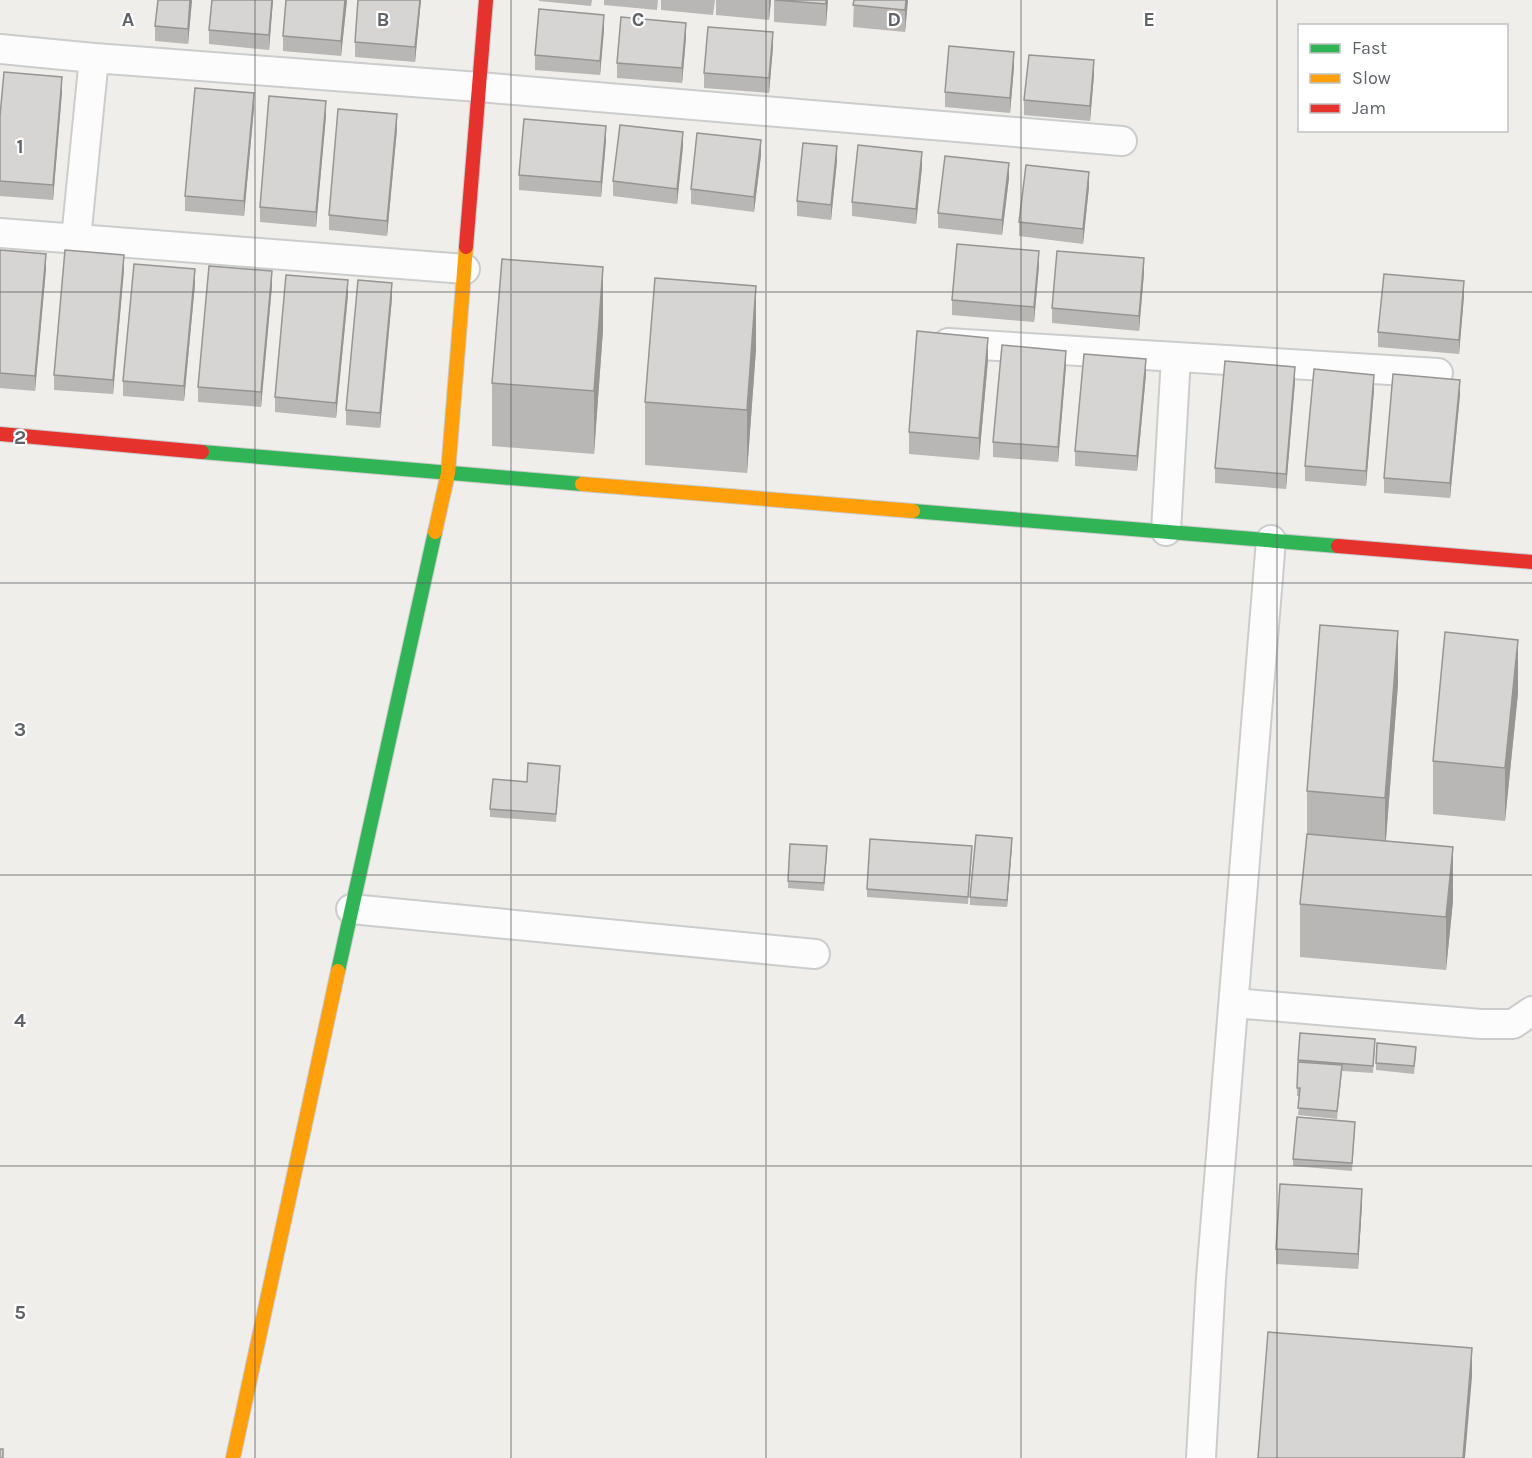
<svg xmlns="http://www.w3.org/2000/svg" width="1532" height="1458" viewBox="0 0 1532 1458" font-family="Karla,sans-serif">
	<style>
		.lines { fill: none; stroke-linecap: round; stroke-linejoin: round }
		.street-casing { stroke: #cbcccc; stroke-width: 32 }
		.fast-casing { stroke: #cacacb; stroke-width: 16 }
		.slow-casing { stroke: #cacacb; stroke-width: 16 }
		.jam-casing { stroke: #cacacb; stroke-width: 16 }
		.street { stroke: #fdfcfc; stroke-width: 28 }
		.fast { stroke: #30b455; stroke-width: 14 }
		.slow { stroke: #ff9f0a; stroke-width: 14 }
		.jam { stroke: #e5322d; stroke-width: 14 }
		.wall { fill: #b8b7b5 }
		.shaded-wall { fill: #969594 }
		.building { fill: #d6d5d3; stroke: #969594; stroke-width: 1.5 }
		.grid { fill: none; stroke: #5f6368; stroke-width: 1.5; stroke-opacity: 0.55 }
		.grid-label { font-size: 20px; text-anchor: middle; font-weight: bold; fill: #5f6368; stroke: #fff; stroke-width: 4.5; stroke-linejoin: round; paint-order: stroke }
	</style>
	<rect width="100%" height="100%" fill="#efeeea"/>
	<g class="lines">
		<defs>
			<path id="street" d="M0,49L94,58L479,87L1122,141
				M0,233L465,269
				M76,239L94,58
				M948,343L1438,373
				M1166,531L1176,357
				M351,909L815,954
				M1234,1003L1481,1024H1513L1532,1011
				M1201,1458L1211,1278L1271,540"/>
			<path id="fast" d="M202,452L582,484
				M913,511L1338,546
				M338,971L435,532"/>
			<path id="slow" d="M582,484L913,511
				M435,532L448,473L466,247
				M233,1458L338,971"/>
			<path id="jam" d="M466,247L486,0
				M0,434L202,452
				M1338,546L1532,562"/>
		</defs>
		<!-- street casing -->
		<use href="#street" class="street-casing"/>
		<!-- fast casing -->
		<use href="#fast" class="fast-casing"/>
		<!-- slow casing -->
		<use href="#slow" class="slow-casing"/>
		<!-- jam casing -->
		<use href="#jam" class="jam-casing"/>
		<!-- street -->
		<use href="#street" class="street"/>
		<!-- fast -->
		<use href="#fast" class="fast"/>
		<!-- slow -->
		<use href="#slow" class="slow"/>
		<!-- jam -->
		<use href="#jam" class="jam"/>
	</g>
	<!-- wall -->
	<path class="wall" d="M158,0H192L188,44L155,41V26Z
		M273,0L269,50L209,44V30Z
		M347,0L341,56L283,51V36Z
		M421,0L415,62L355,57V42Z
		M539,0H592L591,6L539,1Z
		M604,0H658L657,10L604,5Z
		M661,0H715L713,15L661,10Z
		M716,0H771L769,20L716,15Z
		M774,0H828L826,26L774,22Z
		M854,0H908L905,32L853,27Z
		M604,30L600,75L535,70V55Z
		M686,38L682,83L617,78V63Z
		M773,47L769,93L704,88V73Z
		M1014,67L1010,113L945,107V92Z
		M1094,75L1090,121L1024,115V100Z
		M62,92L53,200L0,196V116Z
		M254,108L244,216L185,211V196Z
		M326,116L316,227L260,222V207Z
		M397,129L387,236L329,230V215Z
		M606,141L601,197L519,190V175Z
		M683,146L677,204L613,196V181Z
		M761,155L754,212L691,204V189Z
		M837,161L831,220L797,216V201Z
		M922,167L916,224L852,216V202Z
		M1009,178L1002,235L938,228V213Z
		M1089,187L1083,244L1019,236V222Z
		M0,250L46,269L35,391L0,388Z
		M1039,266L1034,322L952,315V300Z
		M124,270L113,394L54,390V375Z
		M1144,273L1139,331L1052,323V308Z
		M195,284L184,401L123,396V381Z
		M272,286L261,407L198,402V387Z
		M348,295L336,418L275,412V397Z
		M1464,296L1459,354L1378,347V332Z
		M392,298L380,428L346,425V410Z
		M603,330L594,454L492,446V383Z
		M756,349L747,473L645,465V402Z
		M988,360L979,460L909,454V432Z
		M1066,366L1058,462L993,457V442Z
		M1146,374L1137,471L1075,466V451Z
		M1295,382L1286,489L1215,483V468Z
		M1374,390L1366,486L1305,481V466Z
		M1460,395L1450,498L1384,493V478Z
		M1398,684L1386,841L1453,901L1446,970L1300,957V904L1307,834V791Z
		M1518,693L1505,821L1433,814V761Z
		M560,773L556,822L490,817V809L527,782Z
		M1012,845L1007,907L970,905V897Z
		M827,854L824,891L788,888V881Z
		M972,854L968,904L867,897V889Z
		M1300,1033L1375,1046L1373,1073L1342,1071L1337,1119L1298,1115L1300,1096H1297V1088Z
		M1416,1055L1414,1074L1376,1070V1063Z
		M1355,1129L1352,1171L1293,1166V1159Z
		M1362,1204L1358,1269L1276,1264V1249Z"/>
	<!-- shaded-wall -->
	<path class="shaded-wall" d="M190,0H192L188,44V29Z
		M272,0H273L269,50V35Z
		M345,0H347L341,56V41Z
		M420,0H421L415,62V47Z
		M769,0H771L769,20Z
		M826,0H828L826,26Z
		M906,0H908L905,32V10Z
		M604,15V30L600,75V61Z
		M686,23V38L682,83V68Z
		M773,32V47L769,93V78Z
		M1014,52V67L1010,113V98Z
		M1094,60V75L1090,121V106Z
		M62,77V92L53,200V185Z
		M254,93V108L244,216V201Z
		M326,101V116L316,227V212Z
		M397,114V129L387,236V221Z
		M606,126V141L601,197V182Z
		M683,132V146L677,204V189Z
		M761,140V155L754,212V197Z
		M837,146V161L831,220V205Z
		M922,152V167L916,224V209Z
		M1009,163V178L1002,235V220Z
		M1089,172V187L1083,244V229Z
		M1039,251V266L1034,322V307Z
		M46,254V269L35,391V376Z
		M124,255V270L113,394V380Z
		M1144,258V273L1139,331V316Z
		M603,267V330L594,454V391Z
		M195,269V284L184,401V386Z
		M272,271V286L261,407V392Z
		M348,280V295L336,418V403Z
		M1464,281V296L1459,354V340Z
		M392,283V298L380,428V413Z
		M756,286V349L747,473V410Z
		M988,338V360L979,460V438Z
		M1066,351V366L1058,462V447Z
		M1146,359V374L1137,471V456Z
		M1295,367V382L1286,489V474Z
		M1374,375V390L1366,486V471Z
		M1460,380V395L1450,498V483Z
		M1398,631V684L1385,851V798Z
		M1518,640V693L1505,821V768Z
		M1012,838V845L1007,907V900Z
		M1453,847V901L1446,970V917Z
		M1362,1189V1204L1358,1269V1254Z
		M1472,1348V1377L1465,1458H1463Z"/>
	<!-- building -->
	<path class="building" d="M158,0H190L188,29L155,26Z
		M212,0H272L269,35L209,30Z
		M286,0H345L341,41L283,36Z
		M358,0H420L415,47L355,42Z
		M775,0H826V4Z
		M854,0H906L905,10L853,5Z
		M539,9L604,15L600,61L535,55Z
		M621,17L686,23L682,68L617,63Z
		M708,27L773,32L769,78L704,73Z
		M949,46L1014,52L1010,98L945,92Z
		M1029,55L1094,60L1090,106L1024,100Z
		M4,72L62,77L53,185L0,181V116Z
		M195,88L254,93L244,201L185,196Z
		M269,96L326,101L316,212L260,207Z
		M338,109L397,114L387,221L329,215Z
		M524,119L606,126L601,182L519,175Z
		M620,125L683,132L677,189L613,181Z
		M697,133L761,140L754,197L691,189Z
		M803,143L837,146L831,205L797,201Z
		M858,145L922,152L916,209L852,202Z
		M945,156L1009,163L1002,220L938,213Z
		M1026,165L1089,172L1083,229L1019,222Z
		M957,244L1039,251L1034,307L952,300Z
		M0,250L46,254L35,376L0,373Z
		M65,250L124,255L113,380L54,375Z
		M1057,251L1144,258L1139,316L1052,308Z
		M502,259L603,267L594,391L492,383Z
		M134,264L195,269L184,386L123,381Z
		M209,266L272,271L261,392L198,387Z
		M1384,274L1464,281L1459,340L1378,332Z
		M286,275L348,280L336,403L275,397Z
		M655,278L756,286L747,410L645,402Z
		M358,280L392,283L380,413L346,410Z
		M917,331L988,338L979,438L909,432Z
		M1002,345L1066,351L1058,447L993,442Z
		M1084,354L1146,359L1137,456L1075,451Z
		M1225,361L1295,367L1286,474L1215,468Z
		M1314,369L1374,375L1366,471L1305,466Z
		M1393,374L1460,380L1450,483L1384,478Z
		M1320,625L1398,631L1385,798L1307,791Z
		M1445,632L1518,640L1505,768L1433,761Z
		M528,763L560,766L556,814L490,809L493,779L527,782Z
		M1307,834L1453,847L1446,917L1300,904Z
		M976,835L1012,838L1007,900L970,897Z
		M870,839L972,846L968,897L867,889Z
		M790,844L827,846L824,883L788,881Z
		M1300,1033L1375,1039L1373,1066L1298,1060Z
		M1377,1043L1416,1047L1414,1066L1376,1063Z
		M1298,1062L1342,1065L1337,1111L1298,1108L1300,1088H1297Z
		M1297,1117L1355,1122L1352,1163L1293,1159Z
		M1280,1184L1362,1189L1358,1254L1276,1249Z
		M1268,1332L1472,1348L1463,1458H1258Z
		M0,1449H3V1458H0Z"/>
	<!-- grid -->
	<path class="grid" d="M255,0V1458M511,0V1458M766,0V1458M1021,0V1458M1277,0V1458M0,292H1532M0,583H1532M0,875H1532M0,1166H1532"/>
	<g class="grid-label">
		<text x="128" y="26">A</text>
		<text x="383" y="26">B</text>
		<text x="638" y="26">C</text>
		<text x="894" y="26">D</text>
		<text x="1149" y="26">E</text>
		<text x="20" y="153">1</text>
		<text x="20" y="444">2</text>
		<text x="20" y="736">3</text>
		<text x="20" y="1027">4</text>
		<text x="20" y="1319">5</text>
	</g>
	<!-- legend -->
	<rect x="1298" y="24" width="210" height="108" fill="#ffffff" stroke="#bfc1c3" stroke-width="1.5"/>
	<rect x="1310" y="44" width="30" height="9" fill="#30b455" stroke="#bfc1c3" stroke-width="1.5"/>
	<text x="1352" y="54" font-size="18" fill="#5f6368">Fast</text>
	<rect x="1310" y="74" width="30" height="9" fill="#ff9f0a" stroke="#bfc1c3" stroke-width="1.5"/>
	<text x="1352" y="84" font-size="18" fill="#5f6368">Slow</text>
	<rect x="1310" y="104" width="30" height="9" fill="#e5322d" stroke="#bfc1c3" stroke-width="1.5"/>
	<text x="1352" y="114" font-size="18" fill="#5f6368">Jam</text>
</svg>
